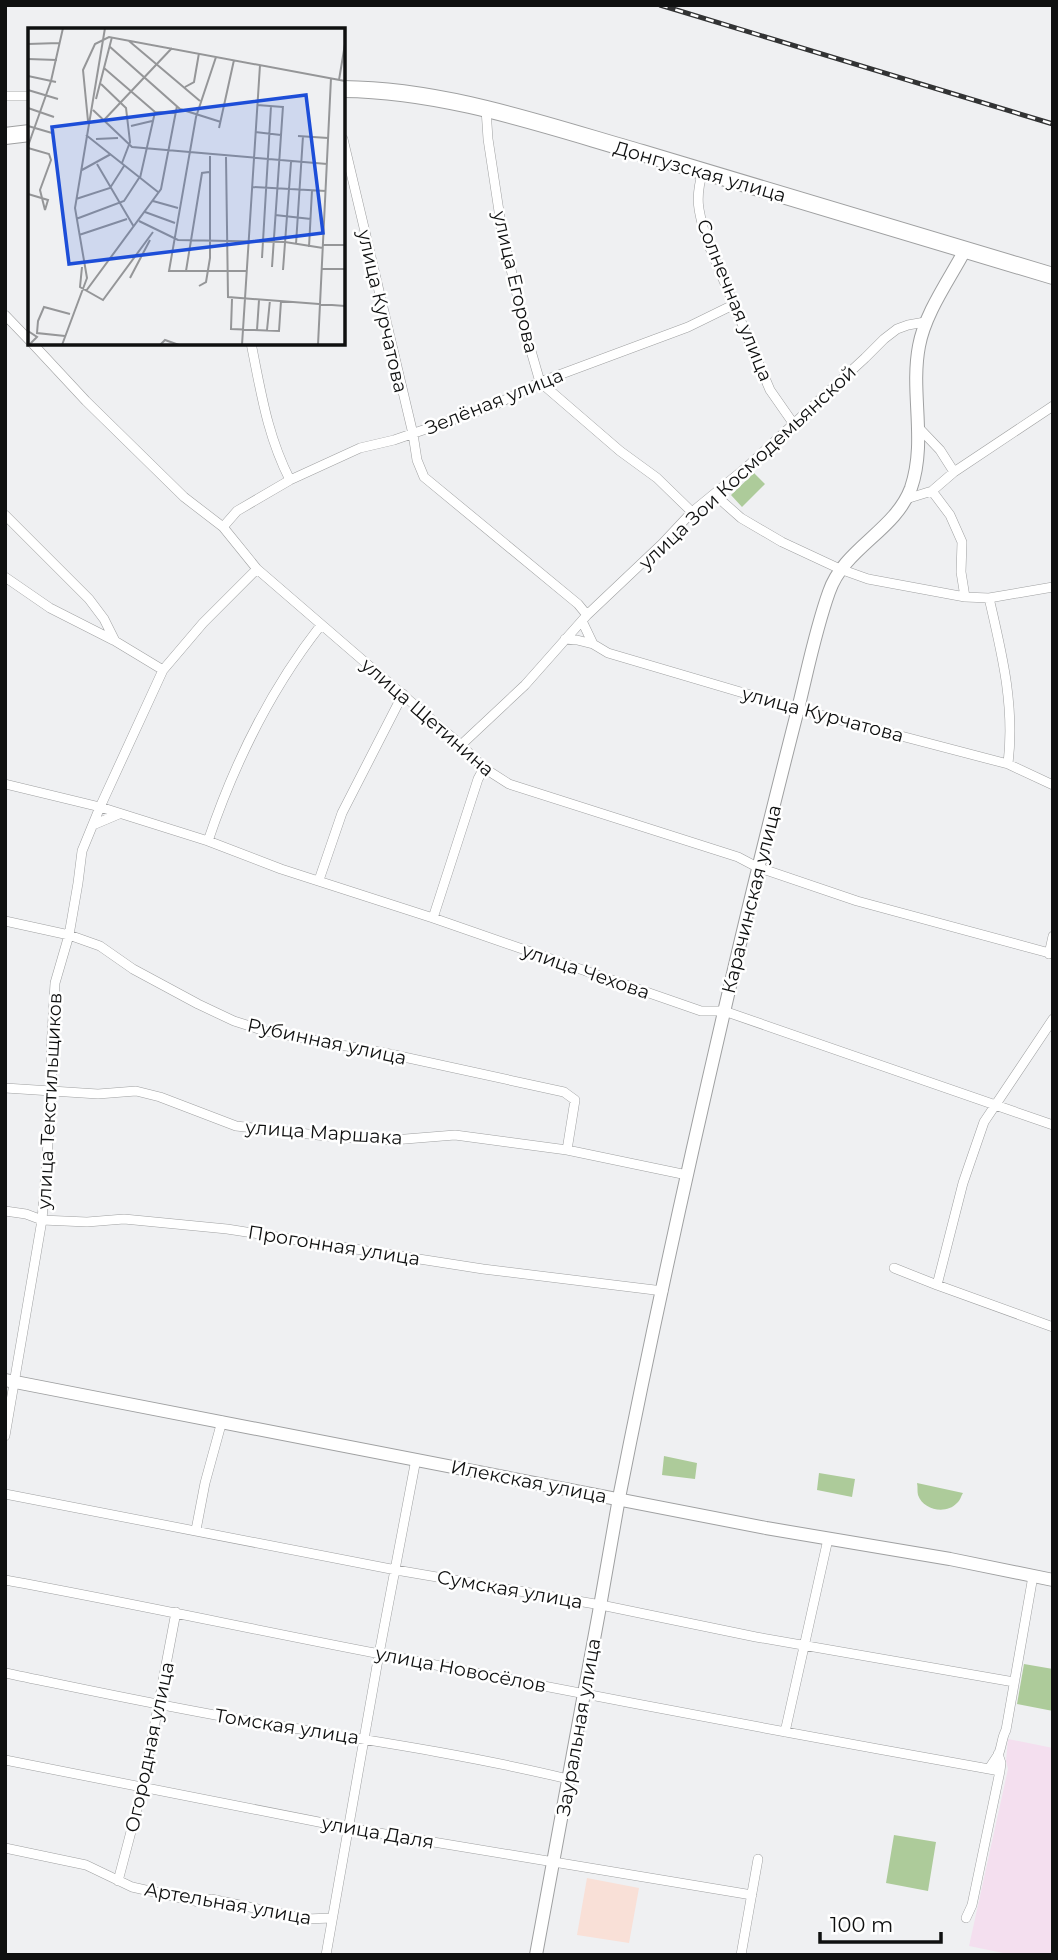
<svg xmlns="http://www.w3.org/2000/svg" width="1058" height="1960" viewBox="0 0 1058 1960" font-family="Montserrat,sans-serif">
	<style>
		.industrial { fill: #f4dfef }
		.medical { fill: #f9e0d7 }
		.green { fill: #adcb9a }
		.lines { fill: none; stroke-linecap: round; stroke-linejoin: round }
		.street-casing { stroke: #9fa0a1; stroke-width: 10 }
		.secondary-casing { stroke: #9fa0a1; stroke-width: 14 }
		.highway-casing { stroke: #9fa0a1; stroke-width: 18 }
		.street { stroke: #fff; stroke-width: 9 }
		.secondary { stroke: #fff; stroke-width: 12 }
		.highway { stroke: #fff; stroke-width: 16 }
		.rail-casing { stroke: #323334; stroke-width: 5 }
		.rail { stroke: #fff; stroke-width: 2.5; stroke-dasharray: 8; stroke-linecap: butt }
		.labels { text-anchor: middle; stroke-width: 5; stroke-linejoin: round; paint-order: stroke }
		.street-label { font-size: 19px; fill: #0f1010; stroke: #fff }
		.inset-road { fill: none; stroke: #959698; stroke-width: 2 }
		.view { fill: #1d4ed8; fill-opacity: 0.15; stroke: #1d4ed8; stroke-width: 3.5 }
		.inset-edge { fill: none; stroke: #0f1010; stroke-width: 3.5 }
	</style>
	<rect width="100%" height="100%" fill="#eff0f2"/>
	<!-- industrial -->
	<path class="industrial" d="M1008,1739L1053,1748V1955H1013L969,1946L1008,1769L1006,1761Z"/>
	<!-- medical -->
	<path class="medical" d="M587,1878L639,1888L629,1943L577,1935Z"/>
	<!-- green -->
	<path class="green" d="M754,473L765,484L742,507L731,495Z
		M664,1456L697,1463L695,1479L662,1475Z
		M819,1473L855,1479L852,1497L817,1490Z
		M917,1483L963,1493C961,1496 960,1501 957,1503C946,1515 923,1510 918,1495C917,1491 918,1487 917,1483Z
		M1024,1664L1053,1669V1711L1017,1704Z
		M894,1835L936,1842L928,1891L886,1883Z"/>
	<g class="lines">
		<defs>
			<path id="street" d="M5,96H30
				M486,109L488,139L502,231L527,337L540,382L620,451L657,478L692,512
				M343,139L413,434L417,460L424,477L578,604L587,615
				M703,171C694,200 699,213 707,241L770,390L793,423
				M5,315L30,341
				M32,343L86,401L184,497L223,527L257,569L461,745L484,768L509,784L738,857L757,867L857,901L1053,954
				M251,343C261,392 267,435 290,480
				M919,428L940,450L954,472
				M932,491L950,515L962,542L961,572L965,597
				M714,494L741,518L782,542L840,569L868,579L965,597L989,598L1053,587
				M906,499L932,491L954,472L1053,406
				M5,515L89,599L104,619L115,641L163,670
				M223,527L237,511L290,480L360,448L394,440L493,406L540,382L688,327L735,304
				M5,577L50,608L113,640
				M989,598C1002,654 1015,706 1008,764
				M582,621L593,644L608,653L798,709L1008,764L1053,785
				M565,639L577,640L593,644
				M461,745L525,685L587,615L662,544L692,512L748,466L865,358L884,339L897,329L908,325L925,322
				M5,784L100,807L208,841L281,869L433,918L701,1011H724L1053,1125
				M93,825L119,814
				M208,841C234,764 270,690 321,625
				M319,880L342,813L403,694
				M433,918L478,779L484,768
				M5,921L69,935L100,946L133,969L198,1004L234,1021L265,1031L390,1054L564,1092L575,1100L567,1150
				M1049,954L1053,936
				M5,1088L98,1094L136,1091L160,1097L236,1126L326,1136L393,1140L455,1135L567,1150L687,1175
				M5,1211L26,1214L42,1220L87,1222L124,1219L227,1229L483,1269L663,1291
				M894,1268L937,1285L1053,1327
				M937,1285L963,1183L984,1122L1053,1019
				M5,1436L42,1220L52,1091L51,1050L55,983L69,935L78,883L82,851L100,807L163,670L203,623L257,569
				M5,1494L396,1570L601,1605L756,1637L1014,1682
				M196,1530L205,1483L222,1421
				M5,1580C131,1603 255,1630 380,1654C586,1695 793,1734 1000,1771
				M5,1673C88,1690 171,1708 255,1722C360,1739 465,1754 568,1779
				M785,1732L828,1539
				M5,1760L349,1828L752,1895
				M989,1769C992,1763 996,1759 999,1753C1002,1745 1002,1737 1006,1730L1033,1576
				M5,1848L86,1865L132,1887L199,1902L211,1899L306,1919L332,1918
				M118,1881L143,1786L176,1612
				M966,1918L972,1905L1000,1771L1001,1763L998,1754
				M326,1955L379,1654L416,1459
				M741,1955L758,1859"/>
			<path id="secondary" d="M5,1380L766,1528L950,1559L1053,1580
				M536,1955C557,1840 578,1726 599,1612C606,1574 612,1536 619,1498C653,1325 691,1153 731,982C752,892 774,803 797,713C807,673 815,631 829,592C844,548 895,531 911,488C927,441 910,393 919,346C925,313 949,280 965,250"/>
			<path id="highway" d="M343,89C446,90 544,125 642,153C779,194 916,235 1053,276
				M5,136L30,133"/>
		</defs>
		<!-- street casing -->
		<use href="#street" class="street-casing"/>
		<!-- secondary casing -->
		<use href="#secondary" class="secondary-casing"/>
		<!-- highway casing -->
		<use href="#highway" class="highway-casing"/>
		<!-- street -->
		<use href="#street" class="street"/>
		<!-- secondary -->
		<use href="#secondary" class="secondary"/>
		<!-- highway -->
		<use href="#highway" class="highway"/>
		<defs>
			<path id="rail" d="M660,5L1053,124"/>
		</defs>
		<!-- rail casing -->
		<use href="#rail" class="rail-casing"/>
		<!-- rail -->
		<use href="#rail" class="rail"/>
	</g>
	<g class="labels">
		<!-- street labels -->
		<g class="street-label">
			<text transform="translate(700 171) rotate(16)" y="7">Донгузская улица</text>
			<text transform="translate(516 282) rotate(77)" y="7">улица Егорова</text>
			<text transform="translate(735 300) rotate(68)" y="7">Солнечная улица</text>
			<text transform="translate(383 311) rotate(77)" y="7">улица Курчатова</text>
			<text transform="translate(494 401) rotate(-22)" y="7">Зелёная улица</text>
			<text transform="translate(747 467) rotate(-43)" y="7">улица Зои Космодемьянской</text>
			<text transform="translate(823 714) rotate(15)" y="7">улица Курчатова</text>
			<text transform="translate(428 717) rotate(41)" y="7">улица Щетинина</text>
			<text transform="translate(751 899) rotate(-76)" y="7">Карачинская улица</text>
			<text transform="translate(586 971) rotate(19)" y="7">улица Чехова</text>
			<text transform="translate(327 1041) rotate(12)" y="7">Рубинная улица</text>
			<text transform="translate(49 1101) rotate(-87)" y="7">улица Текстильщиков</text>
			<text transform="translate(324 1132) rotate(4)" y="7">улица Маршака</text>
			<text transform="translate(334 1245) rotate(9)" y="7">Прогонная улица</text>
			<text transform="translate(529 1481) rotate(11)" y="7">Илекская улица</text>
			<text transform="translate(510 1589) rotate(10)" y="7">Сумская улица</text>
			<text transform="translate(461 1669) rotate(11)" y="7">улица Новосёлов</text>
			<text transform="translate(287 1726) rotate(9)" y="7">Томская улица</text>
			<text transform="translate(578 1727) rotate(-80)" y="7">Зауральная улица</text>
			<text transform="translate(149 1747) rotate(-78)" y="7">Огородная улица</text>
			<text transform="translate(378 1832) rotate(10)" y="7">улица Даля</text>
			<text transform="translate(228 1903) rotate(10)" y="7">Артельная улица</text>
		</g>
	</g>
	<!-- overview -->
	<g transform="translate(28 28)">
		<rect width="317" height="317" fill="#eff0f2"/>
		<path class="inset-road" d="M101,13L172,73M0,16L31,15M81,18L152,81L193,94M188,29L168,89L141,243H218M0,31L29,32M76,40L127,84M0,48L28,54M311,52L317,16M73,56L98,80L102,114L94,135M157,59L166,54L171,25M0,62L30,71M68,71L84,9M229,77L255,79M0,80L26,89M65,82L104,119L299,136M127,84L148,85M76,92L144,20M60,93L55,42L67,16L81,9L317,53M0,98L24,105M103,98L124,93M191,100L206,32M227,104L253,107M58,107L130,164M270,108L300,110M68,111L90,110M0,118L23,53L35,0M0,120L21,126L23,132L12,162L17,182M198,129L200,269L317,278M69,136L106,199M54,142L83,126M112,150L127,84M224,159L298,163M0,166L20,172L17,182M48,171L82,160L96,138M125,173L150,180M117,184L147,195M247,187L283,191M48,191L96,173L111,150M111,193L150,212L257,214L295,220M51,207L99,191M268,216L275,108M295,217H317M281,219L284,162M234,230L243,78M54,239L52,259L75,272L125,204M244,239L255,78M294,241H317M255,242L263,134M158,243L174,145L181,144M102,250L122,212M171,258L178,254L182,230V128M58,263L133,161L149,78M204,271L203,301L251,303L253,273M229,302L231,272M239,302L242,272M0,303L9,309L1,317M37,308L9,305L10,293L16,279L42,286M34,317L59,250L47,180L77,0M132,317L137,312L151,317M214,317L232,37M290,317L303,50"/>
		<path class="view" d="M278,67L295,205L41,236L24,99Z"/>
		<rect width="317" height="317" class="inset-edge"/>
	</g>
	<!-- border -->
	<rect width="1058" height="1960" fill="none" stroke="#0f1010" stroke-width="14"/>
	<!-- scale -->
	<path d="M820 1932v10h121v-10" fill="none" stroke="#0f1010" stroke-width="3.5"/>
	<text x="830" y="1932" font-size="21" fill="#0f1010" stroke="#ffffff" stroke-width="5" paint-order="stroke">100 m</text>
</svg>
